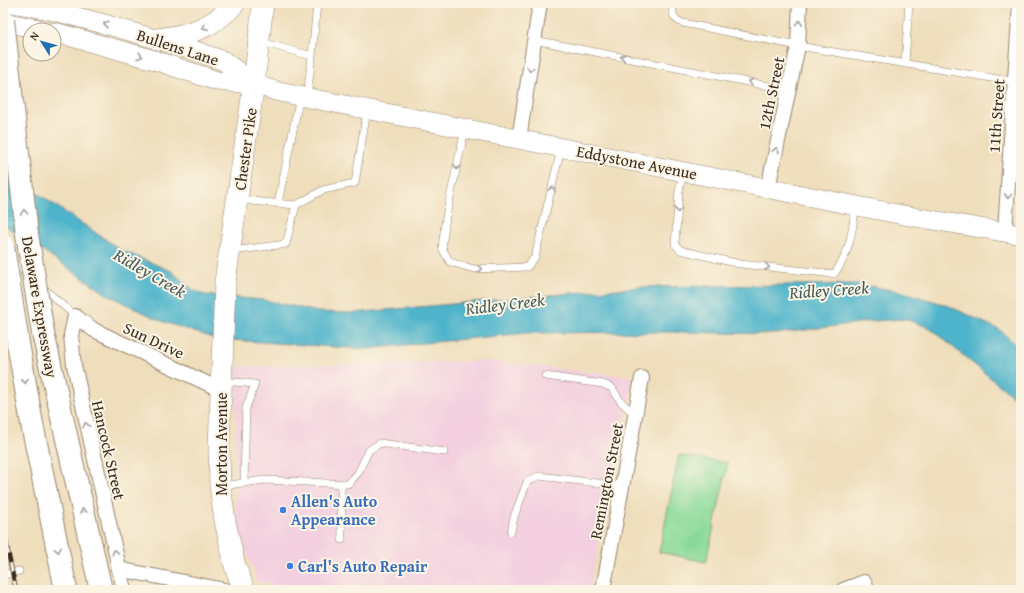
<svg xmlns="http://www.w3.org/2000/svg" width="1024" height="593" viewBox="0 0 1024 593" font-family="'Gentium Book Plus',serif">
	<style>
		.built { fill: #f3cfdf }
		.green { fill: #89d998; stroke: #62825b }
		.water { fill: #4db4cb; stroke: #446f74 }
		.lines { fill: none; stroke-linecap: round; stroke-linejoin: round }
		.lane-casing { stroke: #95846d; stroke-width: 8 }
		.street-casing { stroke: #95846d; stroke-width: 16 }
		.secondary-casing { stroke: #95846d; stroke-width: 20 }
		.primary-casing { stroke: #95846d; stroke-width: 22 }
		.highway-casing { stroke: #95846d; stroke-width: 24 }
		.lane { stroke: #fff; stroke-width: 7 }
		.street { stroke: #fff; stroke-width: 14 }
		.secondary { stroke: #fff; stroke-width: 19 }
		.primary { stroke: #fff; stroke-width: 21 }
		.highway { stroke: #fff; stroke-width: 22 }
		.rail-casing { stroke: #3b2a1e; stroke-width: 4.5 }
		.rail { stroke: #fcf5e5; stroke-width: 3; stroke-dasharray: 9; stroke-linecap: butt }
		.highway-bridge-casing { stroke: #95846d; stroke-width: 24; stroke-linecap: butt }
		.highway-bridge { stroke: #fff; stroke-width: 22 }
		.oneway { stroke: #a79f9a }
		.shop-dot { fill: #3f7fe0; stroke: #fcf5e5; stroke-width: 1.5 }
		.labels { text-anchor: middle; stroke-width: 4; stroke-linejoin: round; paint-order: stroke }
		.street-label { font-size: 16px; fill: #3b2a1e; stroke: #fcf5e5 }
		.shop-label { font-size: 16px; font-weight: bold; fill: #366cbe; stroke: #fcf5e5; text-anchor: start }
		.water-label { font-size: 17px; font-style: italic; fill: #415a5b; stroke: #fcf5e5 }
	</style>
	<rect width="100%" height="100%" fill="#fcf5e5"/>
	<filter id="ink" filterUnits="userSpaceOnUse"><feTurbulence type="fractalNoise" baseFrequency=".025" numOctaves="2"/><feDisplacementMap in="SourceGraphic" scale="8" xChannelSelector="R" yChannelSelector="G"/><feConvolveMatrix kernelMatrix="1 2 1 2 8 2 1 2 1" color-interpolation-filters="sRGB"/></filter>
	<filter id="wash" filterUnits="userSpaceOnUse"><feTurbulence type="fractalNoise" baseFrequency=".012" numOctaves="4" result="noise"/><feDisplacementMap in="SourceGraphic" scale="16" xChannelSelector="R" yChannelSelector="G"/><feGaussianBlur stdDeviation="0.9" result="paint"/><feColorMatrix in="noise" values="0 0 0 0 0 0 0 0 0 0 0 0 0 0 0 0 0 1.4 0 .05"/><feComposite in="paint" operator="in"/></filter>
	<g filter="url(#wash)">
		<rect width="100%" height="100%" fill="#efdebc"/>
		<!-- built -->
		<path class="built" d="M490,361L634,377L589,590H297L257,582L236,522V367Z"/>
		<!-- green -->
		<path class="green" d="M679,455L728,463L706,562L659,552Z"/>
		<!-- water -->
		<path class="water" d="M3,170L121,250L171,271L193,290L205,295L264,300L319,312L352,313L640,287L860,284L907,293L949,306L1000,330L1021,350V403L930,328L906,319L873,321L775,334L673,332L526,333L364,349L216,339L161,321L108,295L3,224Z"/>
	</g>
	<g filter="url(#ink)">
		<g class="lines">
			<defs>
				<path id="lane" d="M673,3C672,13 672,19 683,23L798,46L1016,82
					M534,40L789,90
					M261,42L312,56L317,3
					M905,64L909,3
					M307,97L312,56
					M465,129L446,216L442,248L450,262L474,269L527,267L535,257L561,149
					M683,172L679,191L675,244L680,250L740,264L834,274C849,256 853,230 855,207
					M239,200L296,205L323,190L355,183L367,110
					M278,203L300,96
					M232,251L286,244L296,205
					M11,260L28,275
					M41,286L75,316
					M545,376L603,384L612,388L621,402L636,415
					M224,381L255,384L246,408L244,483
					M341,484L342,540
					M222,486L264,480L348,484L358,473L369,450L380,443L444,452
					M511,532L514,517L527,482L539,476L622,486
					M3,575L19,571"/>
				<path id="street" d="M519,139L540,3
					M768,188L798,46L800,3
					M1005,231L1020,3
					M118,569L225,590
					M124,590L74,365L71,335L75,316L94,330L221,390
					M603,590L642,378
					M843,590L864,582L868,590"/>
				<path id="secondary" d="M12,3L54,11L108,25L190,49L224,61L254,84
					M3,22L44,30
					M54,32L151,59L217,81L254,84L279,92L903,215L1021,235"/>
				<path id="primary" d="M157,39C188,35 214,28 235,3
					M244,590L235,566L225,521L220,486L219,449L225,282L254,84L263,3"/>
				<path id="highway" d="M43,333L101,590
					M18,343L32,424L66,590"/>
			</defs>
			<!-- lane casing -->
			<use href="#lane" class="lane-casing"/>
			<!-- street casing -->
			<use href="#street" class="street-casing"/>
			<!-- secondary casing -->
			<use href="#secondary" class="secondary-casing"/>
			<!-- primary casing -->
			<use href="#primary" class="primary-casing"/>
			<!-- highway casing -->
			<use href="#highway" class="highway-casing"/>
			<!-- lane -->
			<use href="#lane" class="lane"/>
			<!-- street -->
			<use href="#street" class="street"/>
			<!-- secondary -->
			<use href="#secondary" class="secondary"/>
			<!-- primary -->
			<use href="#primary" class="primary"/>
			<!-- highway -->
			<use href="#highway" class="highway"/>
			<defs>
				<path id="rail" d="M3,528L16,590"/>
			</defs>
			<!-- rail casing -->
			<use href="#rail" class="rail-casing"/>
			<!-- rail -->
			<use href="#rail" class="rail"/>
			<defs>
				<path id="highway-bridge" d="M3,20L27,234L43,333
					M3,246L18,343"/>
			</defs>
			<!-- highway-bridge casing -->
			<use href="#highway-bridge" class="highway-bridge-casing"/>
			<!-- highway-bridge -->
			<use href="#highway-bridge" class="highway-bridge"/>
		</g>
		<!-- one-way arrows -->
		<defs><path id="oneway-chevron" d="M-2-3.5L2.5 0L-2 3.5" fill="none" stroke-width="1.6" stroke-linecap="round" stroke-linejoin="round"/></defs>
		<g class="oneway">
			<use href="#oneway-chevron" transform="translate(799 23) rotate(-87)"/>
			<use href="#oneway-chevron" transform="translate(106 24) rotate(-165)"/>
			<use href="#oneway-chevron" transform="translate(205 27) rotate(154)"/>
			<use href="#oneway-chevron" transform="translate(140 56) rotate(16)"/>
			<use href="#oneway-chevron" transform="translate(623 57) rotate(-169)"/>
			<use href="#oneway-chevron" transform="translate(530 69) rotate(99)"/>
			<use href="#oneway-chevron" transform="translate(751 82) rotate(-169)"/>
			<use href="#oneway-chevron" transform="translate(776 150) rotate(-78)"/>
			<use href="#oneway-chevron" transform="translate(457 167) rotate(102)"/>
			<use href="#oneway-chevron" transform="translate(552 189) rotate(-76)"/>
			<use href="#oneway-chevron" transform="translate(1008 196) rotate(94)"/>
			<use href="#oneway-chevron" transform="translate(678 210) rotate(94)"/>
			<use href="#oneway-chevron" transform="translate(24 212) rotate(-96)"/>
			<use href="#oneway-chevron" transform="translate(767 267) rotate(7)"/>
			<use href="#oneway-chevron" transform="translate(480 269) rotate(-1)"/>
			<use href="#oneway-chevron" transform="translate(25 381) rotate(80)"/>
			<use href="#oneway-chevron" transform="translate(86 425) rotate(-103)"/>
			<use href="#oneway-chevron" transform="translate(83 511) rotate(-103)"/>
			<use href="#oneway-chevron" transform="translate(58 550) rotate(79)"/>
			<use href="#oneway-chevron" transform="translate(115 552) rotate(-103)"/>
		</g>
	</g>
	<!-- markers -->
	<g class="shop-dot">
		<circle cx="283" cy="510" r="4"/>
		<circle cx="290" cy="566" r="4"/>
	</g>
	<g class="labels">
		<!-- street labels -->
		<g class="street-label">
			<text transform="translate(178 47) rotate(18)" y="6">Bullens Lane</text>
			<text transform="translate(771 93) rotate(-78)" y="6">12th Street</text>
			<text transform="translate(996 116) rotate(-86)" y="6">11th Street</text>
			<text transform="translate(245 149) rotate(-82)" y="6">Chester Pike</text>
			<text transform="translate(637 162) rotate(11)" y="6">Eddystone Avenue</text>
			<text transform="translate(40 307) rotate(80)" y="6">Delaware Expressway</text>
			<text transform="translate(154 340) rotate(25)" y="6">Sun Drive</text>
			<text transform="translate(221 444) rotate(-90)" y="6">Morton Avenue</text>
			<text transform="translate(109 450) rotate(77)" y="6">Hancock Street</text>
			<text transform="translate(606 481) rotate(-79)" y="6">Remington Street</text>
		</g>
		<!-- shop labels -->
		<g class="shop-label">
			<text x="291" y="507">Allen's Auto<tspan x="291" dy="18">Appearance</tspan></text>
			<text x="298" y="572">Carl's Auto Repair</text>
		</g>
		<!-- water labels -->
		<g class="water-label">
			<text transform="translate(150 273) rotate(30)" y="6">Ridley Creek</text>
			<text transform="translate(829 290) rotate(-4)" y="6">Ridley Creek</text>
			<text transform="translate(505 304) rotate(-7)" y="6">Ridley Creek</text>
		</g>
	</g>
	<!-- margin -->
	<rect width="1024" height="593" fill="none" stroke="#fcf5e5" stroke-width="16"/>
	<!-- north arrow -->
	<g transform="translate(42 42) rotate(307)"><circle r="19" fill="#fcf5e5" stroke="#afa495"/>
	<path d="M0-3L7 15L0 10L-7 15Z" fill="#1f6fb2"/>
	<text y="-6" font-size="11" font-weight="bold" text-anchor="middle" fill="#3b2a1e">N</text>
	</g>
</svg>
